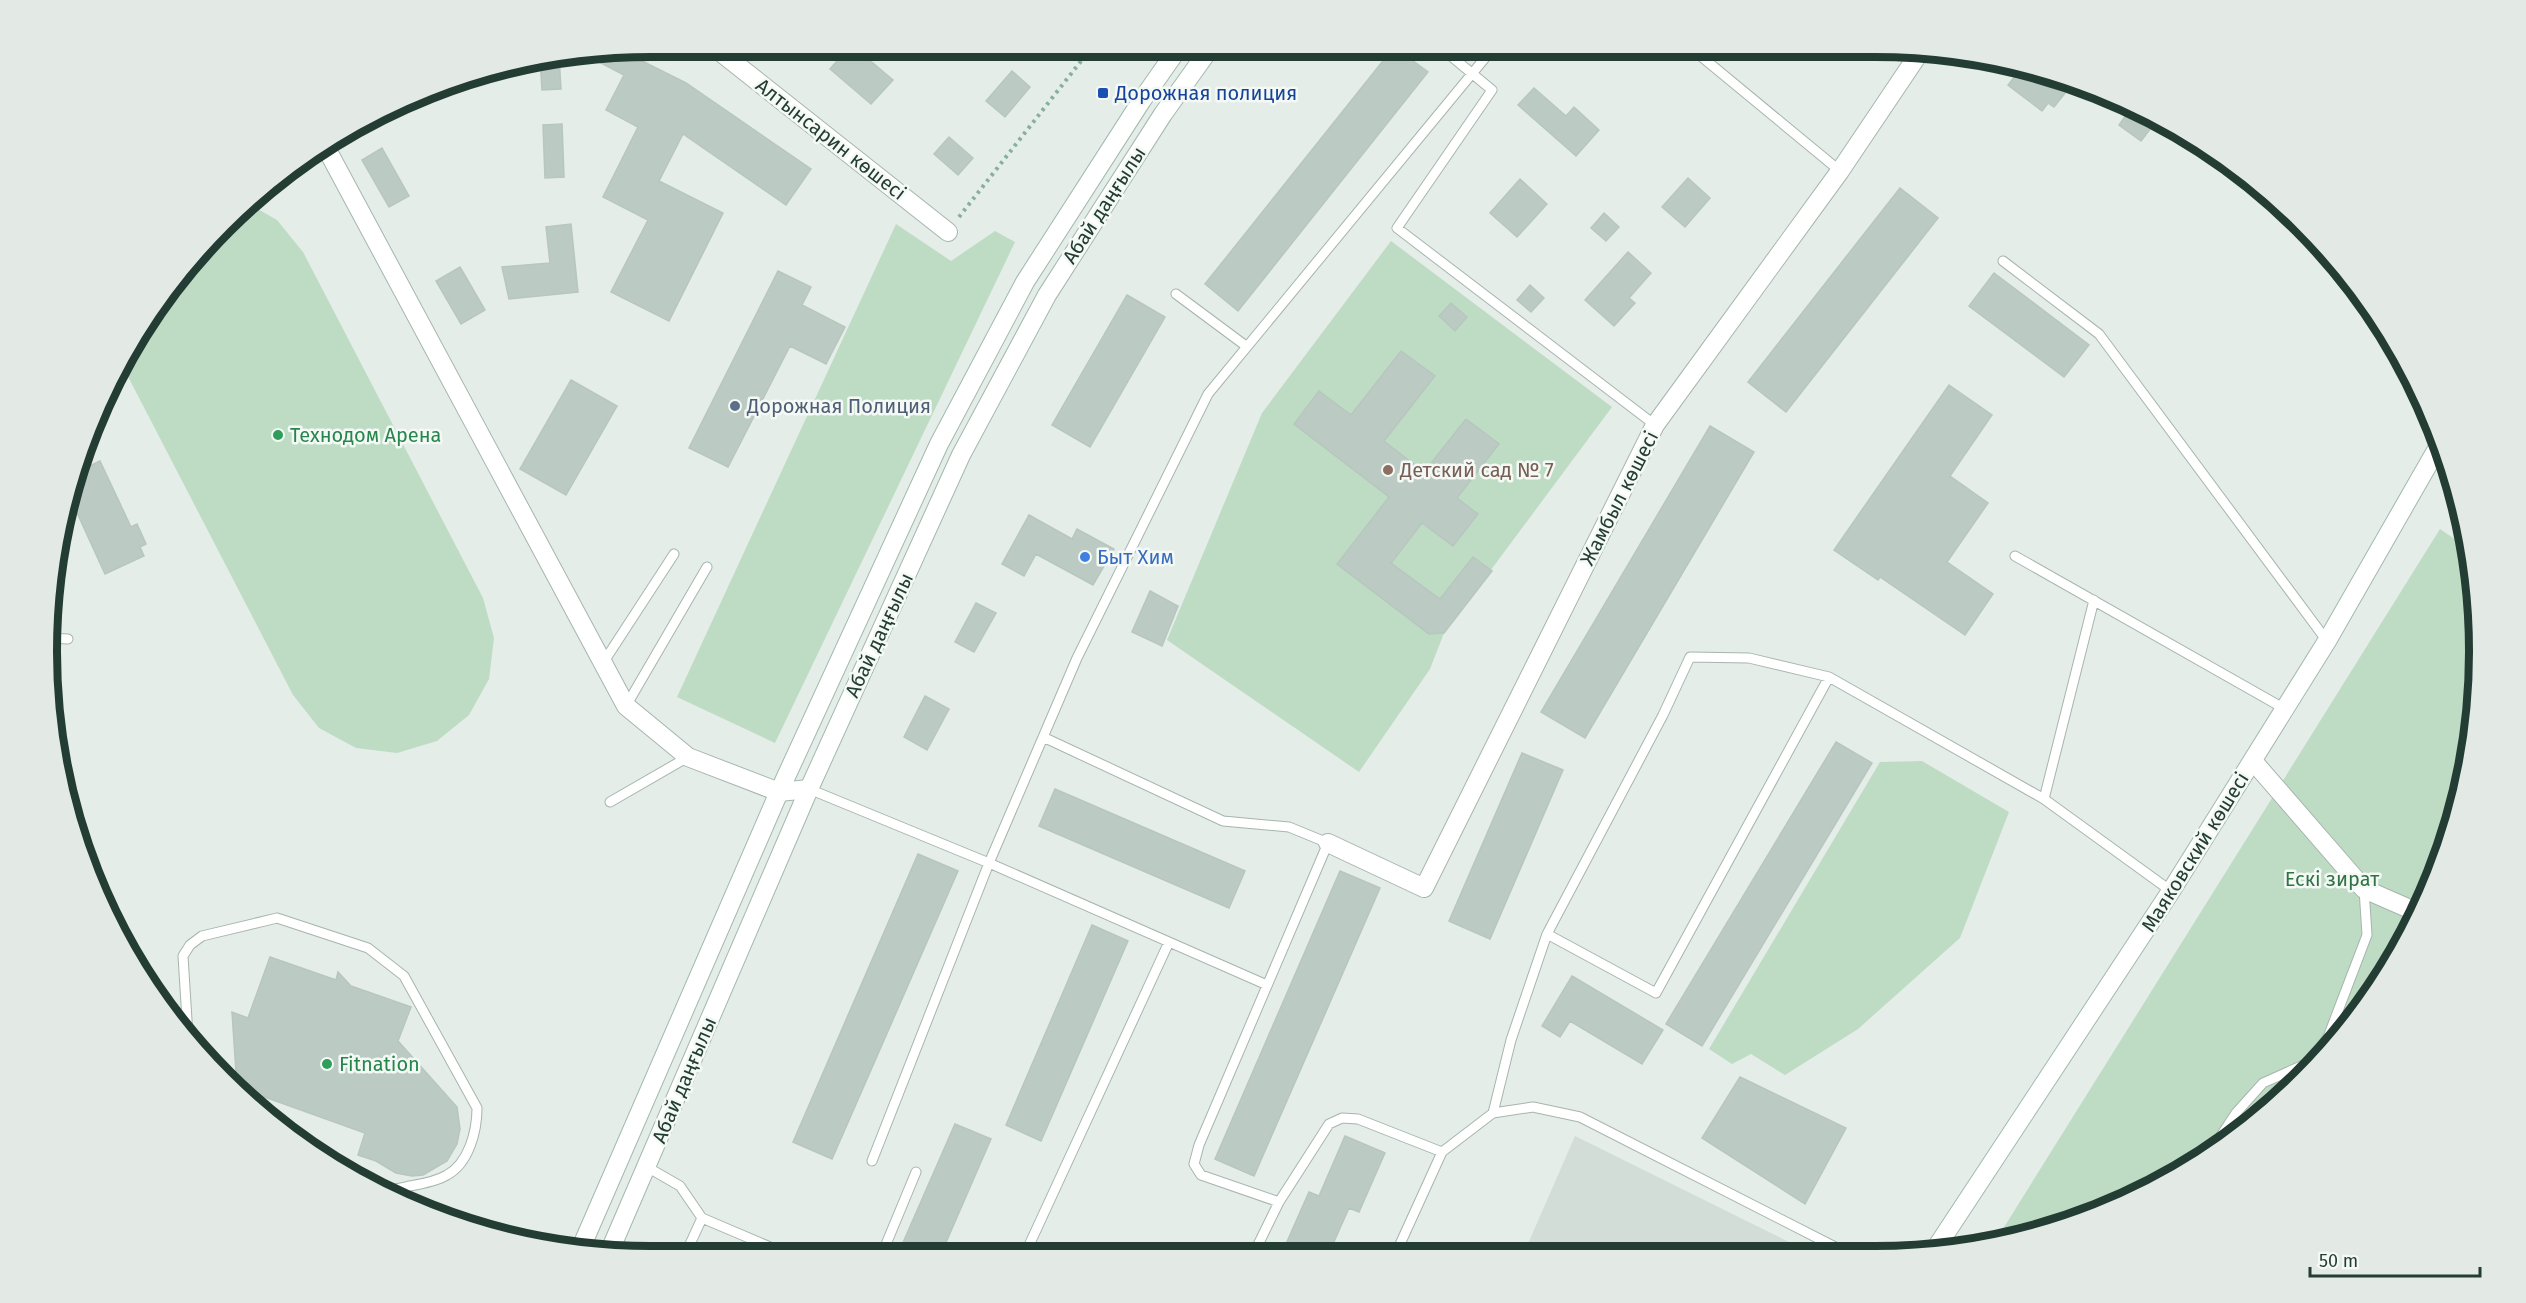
<svg xmlns="http://www.w3.org/2000/svg" width="2526" height="1303" viewBox="0 0 2526 1303" font-family="'Fira Sans',sans-serif">
	<style>
		.built { fill: #d2ddd7 }
		.green { fill: #bedcc4 }
		.building { fill: #bccac4; stroke: #b7c6be; stroke-width: 1.5 }
		.lines { fill: none; stroke-linecap: round; stroke-linejoin: round }
		.lane-casing { stroke: #a7b5ae; stroke-width: 11 }
		.street-casing { stroke: #a7b5ae; stroke-width: 20 }
		.secondary-casing { stroke: #a3b8af; stroke-width: 20 }
		.path { stroke: #86af9e; stroke-width: 4; stroke-dasharray: 3 4.5; stroke-linecap: butt }
		.lane { stroke: #fff; stroke-width: 9 }
		.street { stroke: #fff; stroke-width: 18 }
		.secondary { stroke: #fff; stroke-width: 18 }
		.transit-dot { fill: #1a4fb4; stroke: #f4f9f6; stroke-width: 2 }
		.service-dot { fill: #5c6f8a; stroke: #f4f9f6; stroke-width: 2 }
		.leisure-dot { fill: #2e9e5b; stroke: #f4f9f6; stroke-width: 2 }
		.education-dot { fill: #8d6e63; stroke: #f4f9f6; stroke-width: 2 }
		.shop-dot { fill: #3f7fe0; stroke: #f4f9f6; stroke-width: 2 }
		.labels { text-anchor: middle; stroke-width: 5; stroke-linejoin: round; paint-order: stroke }
		.transit-label { font-size: 20px; fill: #164399; stroke: #f4f9f6; text-anchor: start }
		.street-label { font-size: 20px; fill: #243d34; stroke: #f4f9f6 }
		.service-label { font-size: 20px; fill: #4e5e75; stroke: #f4f9f6; text-anchor: start }
		.leisure-label { font-size: 20px; fill: #27864d; stroke: #f4f9f6; text-anchor: start }
		.education-label { font-size: 20px; fill: #785e54; stroke: #f4f9f6; text-anchor: start }
		.shop-label { font-size: 20px; fill: #366cbe; stroke: #f4f9f6; text-anchor: start }
		.park-label { font-size: 20px; fill: #307244; stroke: #f4f9f6 }
		.rim { fill: none; stroke: #243d34; stroke-width: 8 }
	</style>
	<rect width="100%" height="100%" fill="#e4ede8"/>
	<!-- built -->
	<path class="built" d="M1575,1136L1801,1248L1800,1252L1524,1253Z"/>
	<!-- green -->
	<path class="green" d="M249,204L277,220L303,252L483,598L494,638L489,679L469,715L437,741L397,753L356,748L319,728L293,695L122,365L148,316L197,252Z
		M896,224L951,261L995,231L1015,242L775,743L677,697Z
		M1391,241L1612,407L1444,633L1430,669L1359,772L1167,640L1262,413Z
		M2440,529L2469,549L2474,573L2478,691L2459,808L2417,919L2329,1051L2211,1154L2106,1211L1996,1240Z
		M49,654L58,655L66,804L52,730Z
		M1922,761L2009,812L1960,938L1858,1029L1785,1075L1751,1054L1732,1064L1709,1049L1880,762Z"/>
	<!-- building -->
	<path class="building" d="M849,47H854L893,80L871,104L830,69Z
		M1394,47L1428,72L1238,311L1205,284Z
		M638,48L634,57L686,83L811,169L786,205L683,134L659,181L723,213L669,321L611,292L648,220L603,197L638,127L606,110L624,75L582,53Z
		M559,56L561,89L542,90L540,57Z
		M2023,66L2031,67L2073,83L2054,107L2048,103L2042,111L2008,85Z
		M1012,71L1030,87L1005,117L986,101Z
		M1534,88L1566,116L1574,107L1599,130L1576,156L1518,105Z
		M2133,105L2158,119L2141,141L2119,125Z
		M562,124L564,177L545,178L543,125Z
		M949,137L973,158L958,175L934,154Z
		M382,148L409,196L389,207L362,160Z
		M1688,178L1710,198L1685,227L1662,207Z
		M1520,179L1547,204L1517,237L1490,213Z
		M1900,188L1938,218L1786,412L1748,382Z
		M1604,213L1619,227L1606,241L1591,228Z
		M571,224L578,292L509,299L502,267L550,263L546,227Z
		M1628,252L1651,273L1629,298L1635,303L1614,326L1585,300Z
		M460,267L485,310L461,324L436,281Z
		M778,271L811,287L802,305L845,327L826,364L790,346L728,467L689,448Z
		M1994,273L2089,345L2064,377L1969,306Z
		M1530,285L1544,298L1531,312L1517,300Z
		M1127,295L1165,317L1090,447L1052,425Z
		M1451,303L1467,317L1455,331L1439,316Z
		M1401,351L1435,376L1384,441L1424,472L1466,419L1499,444L1457,498L1478,514L1453,546L1422,523L1391,563L1440,599L1473,557L1492,571L1444,633L1429,634L1337,564L1389,497L1294,424L1319,391L1351,415Z
		M571,380L617,406L566,495L520,469Z
		M1949,385L1992,415L1950,476L1988,503L1947,562L1993,594L1965,635L1880,577L1878,580L1834,550Z
		M1710,426L1754,452L1585,738L1541,712Z
		M100,461L131,527L137,524L146,544L140,547L144,556L105,574L68,493L75,473Z
		M1029,515L1072,539L1077,529L1114,549L1093,585L1036,554L1024,576L1002,564Z
		M1150,591L1178,606L1162,646L1132,632Z
		M976,603L996,613L974,652L955,642Z
		M925,696L949,709L927,750L904,737Z
		M1836,742L1872,763L1702,1046L1666,1024Z
		M1522,753L1563,770L1490,939L1449,921Z
		M1055,789L1245,871L1229,908L1039,826Z
		M918,854L958,871L832,1159L793,1142Z
		M1340,871L1380,888L1254,1176L1215,1159Z
		M1092,925L1128,941L1041,1141L1006,1125Z
		M270,957L336,980L338,972L351,986L411,1007L398,1041L457,1107L460,1129L457,1144L447,1161L423,1175L412,1176L396,1173L376,1161L358,1155L365,1133L237,1087L232,1012L248,1018Z
		M1572,976L1663,1030L1642,1064L1570,1021L1560,1037L1542,1026Z
		M1740,1077L1846,1128L1805,1204L1702,1138Z
		M955,1124L991,1139L941,1254H898Z
		M1345,1136L1385,1153L1359,1212L1349,1208L1329,1253H1282L1309,1192L1319,1196Z"/>
	<g class="lines">
		<defs>
			<path id="lane" d="M1440,47L1492,90L1397,228L1655,425
				M1691,48L1840,171
				M2003,261L2099,334L2327,641
				M1176,294L1246,346
				M2015,556L2285,709
				M49,638L68,639
				M603,663L674,554
				M626,706L707,567
				M1043,737L1223,821L1289,827L1328,843L1199,1145L1194,1164L1201,1175L1279,1202L1329,1124L1342,1118L1358,1119L1442,1152
				M809,789L989,863L1267,985
				M2044,799L2094,600
				M610,802L688,757
				M1547,934L1656,993L1829,677
				M188,1036L183,956L190,945L202,936L277,918L368,948L404,976L477,1108C477,1131 469,1163 447,1175C437,1181 422,1184 410,1186C400,1188 388,1191 377,1190
				M1493,1113L1511,1040L1547,934L1663,715L1690,657L1749,658L1829,677L2044,799L2171,891
				M2207,1157L2236,1113L2263,1083L2310,1062L2328,1037L2367,935L2364,889
				M872,1161L989,863L1077,658L1208,394L1494,47
				M647,1167L680,1186L702,1218
				M1254,1253L1279,1202
				M1396,1253L1442,1152L1493,1113L1533,1107L1580,1117L1845,1252
				M882,1254L916,1172
				M1025,1254L1169,942
				M685,1255L702,1218L789,1255"/>
			<path id="street" d="M714,47L948,232
				M324,144L626,706L688,757L779,792L809,789
				M2253,761L2364,889L2419,913
				M1328,843L1424,888L1655,425L1840,171L1922,49"/>
			<path id="secondary" d="M580,1250L779,792L939,444L1025,282L1142,100L1179,47
				M1934,1251L2171,891L2327,641L2441,442
				M608,1255L809,789L961,455L1047,295L1163,114L1211,47"/>
		</defs>
		<!-- lane casing -->
		<use href="#lane" class="lane-casing"/>
		<!-- street casing -->
		<use href="#street" class="street-casing"/>
		<!-- secondary casing -->
		<use href="#secondary" class="secondary-casing"/>
		<!-- path -->
		<path class="path" d="M959,217L1092,47"/>
		<!-- lane -->
		<use href="#lane" class="lane"/>
		<!-- street -->
		<use href="#street" class="street"/>
		<!-- secondary -->
		<use href="#secondary" class="secondary"/>
	</g>
	<!-- markers -->
	<rect class="transit-dot" x="1097" y="87" width="12" height="12" rx="3"/>
	<circle class="service-dot" cx="735" cy="406" r="6"/>
	<g class="leisure-dot">
		<circle cx="278" cy="435" r="6"/>
		<circle cx="327" cy="1064" r="6"/>
	</g>
	<circle class="education-dot" cx="1388" cy="470" r="6"/>
	<circle class="shop-dot" cx="1085" cy="557" r="6"/>
	<g class="labels">
		<!-- transit labels -->
		<g class="transit-label">
			<text x="1115" y="100">Дорожная полиция</text>
		</g>
		<!-- street labels -->
		<g class="street-label">
			<text transform="translate(831 139) rotate(38)" y="7">Алтынсарин көшесі</text>
			<text transform="translate(1104 205) rotate(-57)" y="7">Абай даңғылы</text>
			<text transform="translate(1619 498) rotate(-63)" y="7">Жамбыл көшесі</text>
			<text transform="translate(879 635) rotate(-65)" y="7">Абай даңғылы</text>
			<text transform="translate(2195 852) rotate(-58)" y="7">Маяковский көшесі</text>
			<text transform="translate(684 1080) rotate(-67)" y="7">Абай даңғылы</text>
		</g>
		<!-- service labels -->
		<g class="service-label">
			<text x="747" y="413">Дорожная Полиция</text>
		</g>
		<!-- leisure labels -->
		<g class="leisure-label">
			<text x="290" y="442">Технодом Арена</text>
			<text x="339" y="1071">Fitnation</text>
		</g>
		<!-- education labels -->
		<g class="education-label">
			<text x="1400" y="477">Детский сад № 7</text>
		</g>
		<!-- shop labels -->
		<g class="shop-label">
			<text x="1097" y="564">Быт Хим</text>
		</g>
		<!-- park labels -->
		<g class="park-label">
			<text x="2332" y="886">Ескі зират</text>
		</g>
	</g>
	<!-- crop -->
	<path d="M0 0H2526V1303H0ZM651 57H1875A594 594 0 0 1 2469 651V652A594 594 0 0 1 1875 1246H651A594 594 0 0 1 57 652V651A594 594 0 0 1 651 57Z" fill="#e3eae6" fill-rule="evenodd"/>
	<path class="rim" d="M651 57H1875A594 594 0 0 1 2469 651V652A594 594 0 0 1 1875 1246H651A594 594 0 0 1 57 652V651A594 594 0 0 1 651 57Z"/>
	<!-- scale -->
	<path d="M2310 1267v9h170v-9" fill="none" stroke="#243d34" stroke-width="3"/>
	<text x="2319" y="1267" font-size="18" fill="#243d34" stroke="#f4f9f6" stroke-width="4.5" paint-order="stroke">50 m</text>
</svg>
